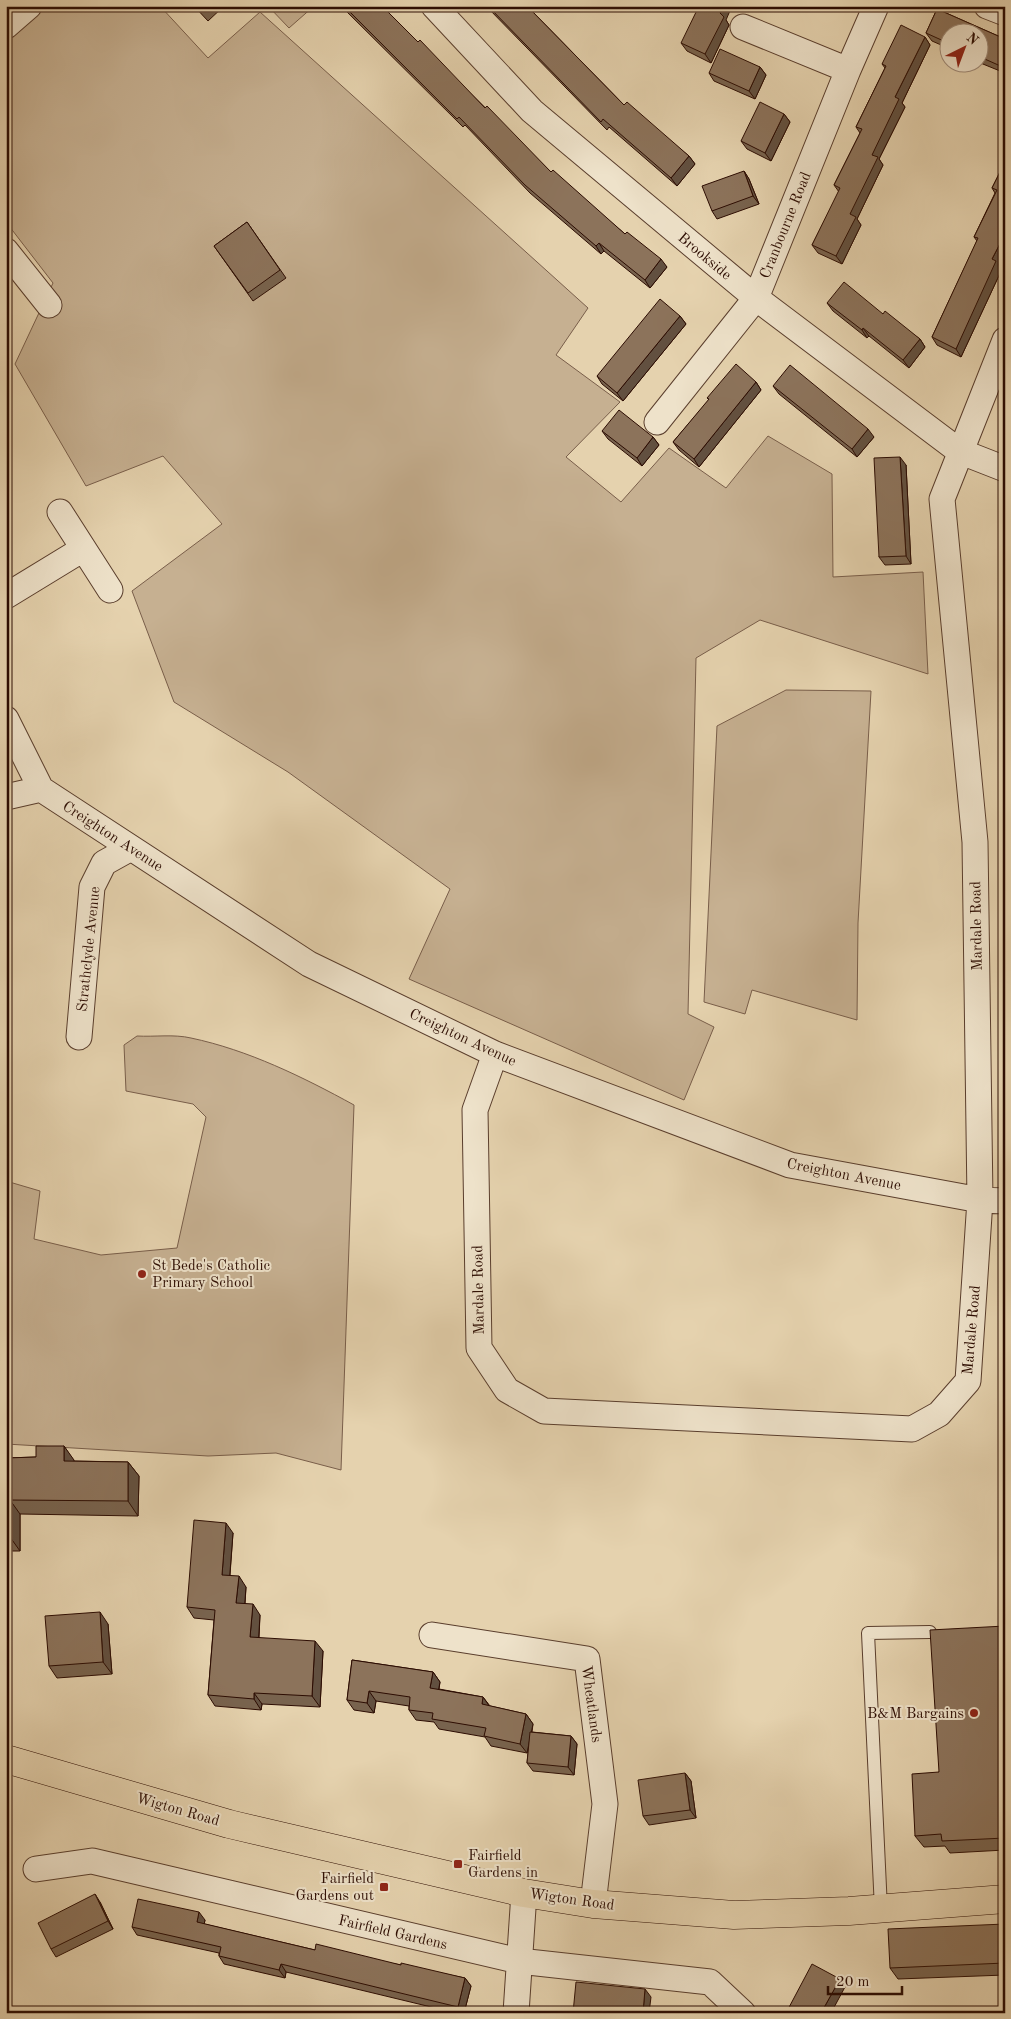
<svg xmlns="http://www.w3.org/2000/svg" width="1011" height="2019" viewBox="0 0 1011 2019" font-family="'Old Standard TT',serif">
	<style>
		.green { fill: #c6b091; stroke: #795e4a }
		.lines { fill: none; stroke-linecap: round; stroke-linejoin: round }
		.service-casing { stroke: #5a3e2d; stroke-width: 14 }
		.minor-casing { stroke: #5a3e2d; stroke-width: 27 }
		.primary-casing { stroke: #2c0c02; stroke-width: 29 }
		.service { stroke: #eee2ca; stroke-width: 12 }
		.minor { stroke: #eee2ca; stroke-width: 25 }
		.primary { stroke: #e5d2ae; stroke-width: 28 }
		.wall { fill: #78634e; stroke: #2c0c02 }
		.shaded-wall { fill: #625040; stroke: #2c0c02 }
		.building { fill: #8c735b; stroke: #2c0c02 }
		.poi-dot { fill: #8f2418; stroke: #eee2ca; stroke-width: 2 }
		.labels { text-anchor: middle; stroke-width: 4; stroke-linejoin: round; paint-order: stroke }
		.street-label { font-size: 15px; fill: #2c0c02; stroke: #eee2ca }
		.poi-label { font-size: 15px; fill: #2c0c02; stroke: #eee2ca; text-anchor: start }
	</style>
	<rect width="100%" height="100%" fill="#e5d2ae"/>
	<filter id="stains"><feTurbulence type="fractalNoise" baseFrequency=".004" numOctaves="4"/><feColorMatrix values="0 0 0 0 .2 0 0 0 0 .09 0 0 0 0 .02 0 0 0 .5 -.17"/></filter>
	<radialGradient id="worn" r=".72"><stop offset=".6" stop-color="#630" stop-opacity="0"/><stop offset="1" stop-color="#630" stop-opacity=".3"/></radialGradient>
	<!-- green -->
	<path class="green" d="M6,6H160L208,58L260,12L588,308L556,355L620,402L566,457L621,502L669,448L726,488L768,436L832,474L833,577L923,572L928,674L760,620L696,658L688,1014L714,1027L684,1100L409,979L450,889L288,772L174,702L132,591L222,524L163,456L86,486L15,364L53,283L6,222Z
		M268,6H314L289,28Z
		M786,690L871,691L858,923L857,1020L752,990L745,1014L704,1002L717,726Z
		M137,1036C154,1037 174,1034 191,1038C248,1050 303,1077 354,1105L341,1470L276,1453L208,1456L6,1444V1181L40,1191L34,1239L101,1255L177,1248L206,1117L193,1104L126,1091L124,1045Z"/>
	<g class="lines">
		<defs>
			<path id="service" d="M881,1909L868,1633L930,1632"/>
			<path id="minor" d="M434,6L532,111L756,298L959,451L1005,469
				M987,6L1005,13
				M6,26L29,6
				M743,27L848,70
				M6,251L49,305
				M657,422L756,298L848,70L876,6
				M60,512L110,590
				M6,596L83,549
				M6,719L41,789L309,964L495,1054L790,1165L980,1200L1005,1201
				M6,797L41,789
				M79,1037L92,887L104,863L131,848
				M495,1054L475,1110L479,1348L507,1390L544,1411L912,1429L939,1414L968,1381L980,1200L975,842L942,499L1005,340
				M432,1635L587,1659L605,1804L593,1904
				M36,1869L92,1861L519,1961L710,1982L743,2013
				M516,2013L524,1893"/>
			<path id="primary" d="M6,1759L229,1824L524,1893L593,1904L734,1915L849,1911L1005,1899"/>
		</defs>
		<!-- service casing -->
		<use href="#service" class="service-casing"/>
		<!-- minor casing -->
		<use href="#minor" class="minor-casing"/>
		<!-- primary casing -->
		<use href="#primary" class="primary-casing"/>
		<!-- service -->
		<use href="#service" class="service"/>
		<!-- minor -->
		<use href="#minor" class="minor"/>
		<!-- primary -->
		<use href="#primary" class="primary"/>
	</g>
	<!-- wall -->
	<path class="wall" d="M194,6H224L208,21Z
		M341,6H382L418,42L551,172L625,234L667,267L650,288L604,251L601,254L530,193L465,125L463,127Z
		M486,6H527L624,105L689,156L695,164L677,186L609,127L607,130Z
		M937,9L1005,39V73L978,62V32H948V48L932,41L926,33Z
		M726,20L729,25L711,63L687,51L681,43Z
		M925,37L930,45L902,103L905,107L879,159L883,165L857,219L861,225L842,264L818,253L812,245L839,192L834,185L860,133L856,127L885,68L882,64Z
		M760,67L766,75L755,99L714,81L709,73Z
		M784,114L790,122L771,161L747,149L741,141Z
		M1005,162L999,265L1002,269L961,357L937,345L932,337L977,241L974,237L995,193L992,188Z
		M744,171L749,179L759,204L717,219L712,211Z
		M247,222L286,278L253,301L214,246Z
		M827,303L883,314L920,339L925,347L909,368L869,336L867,338L833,311Z
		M680,316L686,324L623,401L602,384L597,376Z
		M756,382L761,390L699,467L679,450L673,442L709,400L707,398Z
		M773,386L874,437L857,457L779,394Z
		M602,431L653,437L659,445L642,466L608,439Z
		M906,465L911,564L885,565L879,557Z
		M64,1446L74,1461L128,1462L139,1476L138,1516L20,1514V1551H7L8,1651H6V1458L36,1457Z
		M233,1533L230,1575L246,1587L245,1604L260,1615L259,1638L323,1651L320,1707L262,1704L261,1710L215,1706L208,1695L214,1620L194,1618L187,1607Z
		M108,1624L112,1674L57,1678L49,1666Z
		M1005,1626V1850L950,1853L945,1846L924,1847L915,1836L939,1772Z
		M352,1660L433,1672L440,1682L439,1689L483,1697L490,1706L526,1714L533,1724L532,1732L571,1736L577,1744L574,1775L533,1771L527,1763L529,1743L527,1753L491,1746L485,1737L439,1729L434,1722L416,1720L409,1710V1706L376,1701L374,1713L354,1710L347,1700Z
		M685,1773L691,1781L696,1818L649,1825L643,1816Z
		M100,1902L113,1929L56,1957L51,1949Z
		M205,1920L204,1924L315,1950L401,1965L465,1978L471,1986L464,2013H456L286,1972L285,1978L224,1964L219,1956V1953L137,1935L132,1927Z
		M1005,1924V1975L898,1979L890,1968Z"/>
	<!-- shaded-wall -->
	<path class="shaded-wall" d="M723,6H732L726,20L729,25L711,63L705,54L720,13Z
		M925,37L930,45L902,103L905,107L879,159L883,165L857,219L861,225L842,264L836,256L850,214L872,155L895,97Z
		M760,67L766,75L755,99L749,91Z
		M784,114L790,122L771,161L765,153Z
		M689,156L695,164L677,186L671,178Z
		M744,171L749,179L759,204L753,196Z
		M1005,234V254L999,265L1002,269L961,357L956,349L992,259Z
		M599,243L604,251L601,254L596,246Z
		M661,259L667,267L650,288L645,280Z
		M680,316L686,324L623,401L617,393Z
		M863,328L869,336L867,338L862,330Z
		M920,339L925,347L909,368L903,360Z
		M756,382L761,390L699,467L694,459Z
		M868,429L874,437L857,457L852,449Z
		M653,437L659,445L642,466L637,458Z
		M900,457L906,465L911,564L906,556Z
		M64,1446L74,1460V1475L64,1461Z
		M128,1462L139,1476L138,1516L128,1501Z
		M10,1500L20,1514V1551L10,1537Z
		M226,1523L233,1533L229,1585L222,1575Z
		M6,1550L7,1551L8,1651L6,1648Z
		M239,1576L246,1587L244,1614L236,1603Z
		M253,1604L260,1615L258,1648L250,1637Z
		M100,1612L108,1624L112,1674L103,1662Z
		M315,1641L323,1651L320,1707L312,1696Z
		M433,1672L440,1682L437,1698L430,1688Z
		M369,1691L376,1701L374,1713L367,1703Z
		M254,1693L262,1704L261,1710L254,1699Z
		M483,1697L490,1707L482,1704Z
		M526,1714L533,1724L527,1753L520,1744Z
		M571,1736L577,1744L574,1775L568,1767Z
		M685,1773L691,1781L696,1818L690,1810Z
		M95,1894L100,1902L113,1929L108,1921Z
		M199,1912L205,1920L203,1930L197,1922Z
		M281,1964L286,1972L285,1978L279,1970Z
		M465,1978L471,1986L464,2013H463L458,2007Z
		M840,1979L845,1987L831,2013H821Z
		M645,1989L651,1997L649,2013H643Z"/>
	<!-- building -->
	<path class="building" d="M197,6H203L200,9Z
		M344,6H382L418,42L420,40L485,108L487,106L551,172L553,170L625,234L627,232L661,259L645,280L599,243L596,246L525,185L459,117L457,119Z
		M488,6H527L624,105L627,102L689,156L671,178L603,119L601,122Z
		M699,6H723L720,13L724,17L705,54L681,43Z
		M937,9L1005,39V68L978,56V32H948V43L926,33Z
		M901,25L925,37L895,97L899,99L872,155L878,157L850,214L856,217L836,256L812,245L840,188L834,185L862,129L856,127L886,66L882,64Z
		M720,49L760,67L749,91L709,73Z
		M760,102L784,114L765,153L741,141Z
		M1005,162V234L992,259L996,261L956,349L932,337L978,238L974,237L997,190L992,188Z
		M744,171L753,196L712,211L702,186Z
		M247,222L280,270L248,293L214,246Z
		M844,282L883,314L885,311L920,339L903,360L863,328L862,330L827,303Z
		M660,299L680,316L617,393L597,376Z
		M736,364L756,382L694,459L673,442L709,399L707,398Z
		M790,365L868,429L852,449L773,386Z
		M619,410L653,437L637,458L602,431Z
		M900,457L906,556L879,557L874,458Z
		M36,1446H64V1461L128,1462V1501L10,1500V1537H6V1458L36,1457Z
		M194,1520L226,1523L222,1575L239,1576L236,1603L253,1604L250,1637L315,1641L312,1696L254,1693V1699L208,1695L215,1610L187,1607Z
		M100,1612L103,1662L49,1666L45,1616Z
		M1005,1626V1838L942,1841L941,1834L915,1836L912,1774L939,1772L930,1630Z
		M352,1660L433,1672L430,1688L483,1697L482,1704L526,1714L520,1744L484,1736L486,1728L432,1719L433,1713L409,1710L410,1697L369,1691L367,1703L347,1700Z
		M530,1732L571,1736L568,1767L527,1763Z
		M685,1773L690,1810L643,1816L638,1780Z
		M95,1894L108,1921L51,1949L38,1923Z
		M138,1899L199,1912L197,1922L315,1950L316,1944L401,1965V1963L465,1978L458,2007L281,1964L279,1970L219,1956L221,1947L132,1927Z
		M1005,1924V1963L890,1968L888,1929Z
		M812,1964L840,1979L821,2013H786Z
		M576,1982L645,1989L643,2013H573Z"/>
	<!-- markers -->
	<g class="poi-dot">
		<circle cx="142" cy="1274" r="5"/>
		<circle cx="974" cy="1713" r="5"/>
		<rect x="453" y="1859" width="10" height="10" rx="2.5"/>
		<rect x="379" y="1882" width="10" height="10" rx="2.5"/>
	</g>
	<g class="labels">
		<!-- street labels -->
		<g class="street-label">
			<text transform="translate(785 225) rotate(-68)" y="5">Cranbourne Road</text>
			<text transform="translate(705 256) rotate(40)" y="5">Brookside</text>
			<text transform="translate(113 836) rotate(33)" y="5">Creighton Avenue</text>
			<text transform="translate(976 926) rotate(-91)" y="5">Mardale Road</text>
			<text transform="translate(88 949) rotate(-84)" y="5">Strathclyde Avenue</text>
			<text transform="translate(463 1037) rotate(25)" y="5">Creighton Avenue</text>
			<text transform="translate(844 1174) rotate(11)" y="5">Creighton Avenue</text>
			<text transform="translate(478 1290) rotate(-91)" y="5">Mardale Road</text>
			<text transform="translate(971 1330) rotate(-85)" y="5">Mardale Road</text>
			<text transform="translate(592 1704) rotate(82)" y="5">Wheatlands</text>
			<text transform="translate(178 1809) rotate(16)" y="5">Wigton Road</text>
			<text transform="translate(572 1899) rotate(8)" y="5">Wigton Road</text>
			<text transform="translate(393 1932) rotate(13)" y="5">Fairfield Gardens</text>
		</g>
		<!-- poi labels -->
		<g class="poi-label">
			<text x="152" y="1270">St Bede's Catholic<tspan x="152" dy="17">Primary School</tspan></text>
			<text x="964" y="1718" text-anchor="end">B&amp;M Bargains</text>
			<text x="468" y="1860">Fairfield<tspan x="468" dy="17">Gardens in</tspan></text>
			<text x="374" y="1883" text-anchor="end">Fairfield<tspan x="374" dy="17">Gardens out</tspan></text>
		</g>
	</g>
	<!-- margin -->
	<rect width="1011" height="2019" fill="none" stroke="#e5d2ae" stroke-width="25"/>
	<rect x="8" y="8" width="996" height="2004" fill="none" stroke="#2c0c02" stroke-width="2.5"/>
	<rect x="12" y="12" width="986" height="1994" fill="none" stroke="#2c0c02"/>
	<!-- north arrow -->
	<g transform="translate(964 48) rotate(42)"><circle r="24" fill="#eee2ca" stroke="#a08c7a"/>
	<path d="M0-4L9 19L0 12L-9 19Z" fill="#8f2418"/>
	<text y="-8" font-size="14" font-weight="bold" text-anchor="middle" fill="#2c0c02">N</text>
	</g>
	<!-- scale -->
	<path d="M828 1986v8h74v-8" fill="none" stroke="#2c0c02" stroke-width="2.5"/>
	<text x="836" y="1986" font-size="15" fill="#2c0c02" stroke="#eee2ca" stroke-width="4" paint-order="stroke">20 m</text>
	<rect width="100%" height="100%" filter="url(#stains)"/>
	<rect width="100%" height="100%" fill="url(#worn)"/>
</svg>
